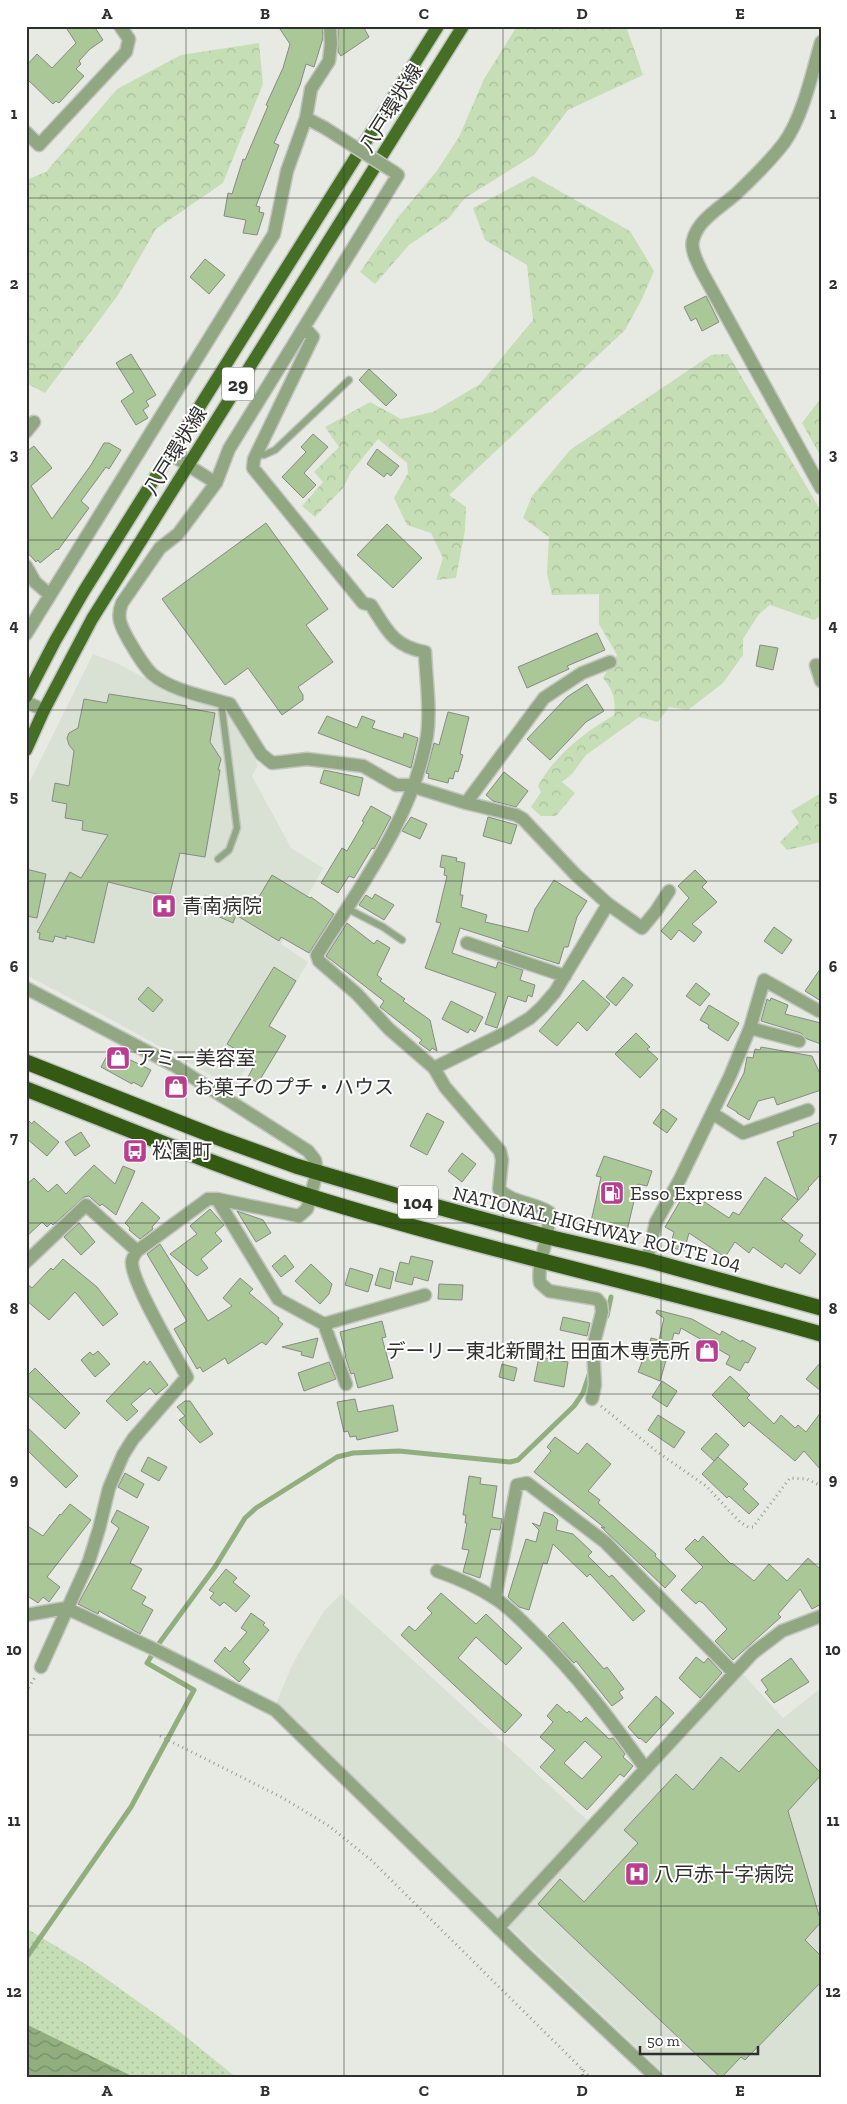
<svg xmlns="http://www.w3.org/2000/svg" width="847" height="2104" viewBox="0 0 847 2104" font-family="'Zilla Slab','Noto Sans JP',serif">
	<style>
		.built { fill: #d9e1d4 }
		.grass { fill: url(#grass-dots) }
		.forest { fill: url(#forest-crowns) }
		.water { fill: url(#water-waves) }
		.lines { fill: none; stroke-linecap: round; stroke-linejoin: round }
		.stream { stroke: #91ae7f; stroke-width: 5 }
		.building { fill: #aac797; stroke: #878a84; fill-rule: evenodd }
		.lane-casing { stroke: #c1c5bf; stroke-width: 9 }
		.street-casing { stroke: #c1c5bf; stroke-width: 15 }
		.primary-casing { stroke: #c1c5bf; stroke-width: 15 }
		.highway-casing { stroke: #c1c5bf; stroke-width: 18 }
		.path { stroke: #989a96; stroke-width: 3; stroke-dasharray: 1 4; stroke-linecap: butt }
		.lane { stroke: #90a781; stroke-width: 6 }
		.street { stroke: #90a781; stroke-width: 12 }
		.primary { stroke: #466f26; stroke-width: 12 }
		.highway { stroke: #335912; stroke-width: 15 }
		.street-bridge-casing { stroke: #c1c5bf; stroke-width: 15; stroke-linecap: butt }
		.street-bridge { stroke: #90a781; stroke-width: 12 }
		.grid { fill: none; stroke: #2f302e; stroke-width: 1; stroke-opacity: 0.55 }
		.labels { text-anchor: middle; stroke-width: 4; stroke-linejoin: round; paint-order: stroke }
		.shield { fill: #fff; stroke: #6d6e6d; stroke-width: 1 }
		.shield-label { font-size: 19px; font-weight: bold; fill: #2f302e }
		.street-label { font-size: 20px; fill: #2f302e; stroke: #fff }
		.poi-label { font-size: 20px; fill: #2f302e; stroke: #fff; text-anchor: start }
		.neatline { fill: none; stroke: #2f302e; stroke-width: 2 }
		.grid-label { font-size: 16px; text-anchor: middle; font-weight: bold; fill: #2f302e }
	</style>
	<defs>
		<pattern id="grass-dots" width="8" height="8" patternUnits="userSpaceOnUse" patternTransform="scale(1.25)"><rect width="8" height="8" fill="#c5deb5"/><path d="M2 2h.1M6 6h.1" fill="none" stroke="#aabf9c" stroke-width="1.8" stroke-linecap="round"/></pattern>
		<pattern id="forest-crowns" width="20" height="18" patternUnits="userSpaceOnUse" patternTransform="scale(1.25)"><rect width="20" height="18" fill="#c5deb5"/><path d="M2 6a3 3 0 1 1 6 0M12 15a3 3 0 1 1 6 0" fill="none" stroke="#aabf9c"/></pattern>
		<pattern id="water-waves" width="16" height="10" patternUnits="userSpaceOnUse" patternTransform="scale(1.25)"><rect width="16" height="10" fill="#91ae7f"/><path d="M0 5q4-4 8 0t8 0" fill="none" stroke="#778e68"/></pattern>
	</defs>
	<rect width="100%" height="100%" fill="#e6eae3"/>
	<!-- built -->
	<path class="built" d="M93,654L119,664L170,692L202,698L227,711L258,765L252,776L291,848L323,868L281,944L308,962L234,1088L112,1020L26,975V789Z
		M341,1594L597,1829L741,1672L783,1718L821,1688V2078H669L275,1706L293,1663L324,1611Z"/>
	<!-- grass -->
	<path class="grass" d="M26,1928L87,1965L175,2028L237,2078H136L26,2024Z"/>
	<!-- forest -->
	<path class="forest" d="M517,26H626L643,75L568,110L534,155L465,198L449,218L409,245L375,284L360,272L399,216L436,172L459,137L484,79Z
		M259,43L263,84L223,183L156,229L118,295L45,393L26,383V180L46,172L117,89L181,55Z
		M533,176L630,231L654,271L642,299L625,330L449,495L466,507L465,530L456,578L436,580L443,558L431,533L407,525L394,498L408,473L407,463L378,439L351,472L343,488L315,517L302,506L323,482L314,472L339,447L325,427L370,402L401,419L433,412L480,384L533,320L527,265L485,240L473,208Z
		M728,354L821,511V616L814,620L770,605L759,614L743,639V655L723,683L688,710L669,707L658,722L639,717L586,755L572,774L562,782L575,793L556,816H541L531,807L541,792L538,786C554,756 585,732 614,715C616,698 613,691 603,678L617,655L599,624V594L552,595L547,573L549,537L523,518L532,496L570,450L711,355Z
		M821,398V457L802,423Z
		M821,793V842L787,850L780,842L799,823L791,811Z"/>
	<!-- water -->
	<path class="water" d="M26,2024L136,2078H26Z"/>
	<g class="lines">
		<!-- stream -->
		<path class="stream" d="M607,1316L611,1297
			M26,1958L131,1807L194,1690L147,1663L160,1642L215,1567L245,1518L256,1508L337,1457L353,1453L399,1451L510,1462L518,1460L574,1406L583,1393L590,1372"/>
	</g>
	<!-- building -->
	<path class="building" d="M65,26H94L103,40L90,49L79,61L81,64L76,69L84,76L59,103L56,101L53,104L26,78V66L37,54L52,68L76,43Z
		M278,26H322L323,38L314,67L306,64L300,85L274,143L279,145L256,206L260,207L259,212L264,213L257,235L243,233L246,220L224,216L228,193L232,194L243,159L245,160L268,106L266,105L283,68L290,44Z
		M338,26H363L369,37L341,56L338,52Z
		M205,259L225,275L209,294L190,277Z
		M706,296L719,322L702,331L696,318L691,321L684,307Z
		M131,354L156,395L146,401L149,406L143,410L148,418L136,425L121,401L134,392L116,363Z
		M369,369L397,395L386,406L359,380Z
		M313,434L328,447L304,473L316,485L303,498L282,477L306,452L301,447Z
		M104,443H109L121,450L109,469L106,467L81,501L89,508L58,550L57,549L40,563L38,560L36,562L26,551V452L34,446L52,468L31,486L52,519L91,465Z
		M377,449L399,466L391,476L387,473L384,477L367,464Z
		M266,523L328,609L306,625L333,662L298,687L303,695V700L282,715L248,668L225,685L162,599Z
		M387,524L422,558L393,588L357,555Z
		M597,633L605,650L567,666L569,669L527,688L518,667Z
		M760,645L778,648L773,670L756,666Z
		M587,684L604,711L586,722L550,760L527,739L567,697Z
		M109,694L187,706L186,708L215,713L210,742L221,759L218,770H220L205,857L180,853L169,897L108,882L94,943L66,936V939L55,936L53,942L39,939L40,933L37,932L70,872L81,878L108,835L82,830L83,821L65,818L67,804L52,801L55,783L69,786L74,751L69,745L67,738L69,733L78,728L84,699L107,703Z
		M448,712L469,717L460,754L463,755L458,772L455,771L453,779L449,778L448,783L428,778L429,774L426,773L434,743L439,745Z
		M327,716L357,728L362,716L375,721L372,728L403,738L404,733L418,738L411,768L318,733Z
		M324,770L363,778L359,796L320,783Z
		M504,772L528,791L516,807L493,801L486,795Z
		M371,806L391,817L374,849L372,848L354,878L349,876L338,893L321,883L342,848L347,851L364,822L362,821Z
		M411,817L427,824L420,839L402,831Z
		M488,817L517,825L511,844L483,836Z
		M442,855L457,858L456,861L465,863L460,895H463L461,907L487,915L485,922L528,932L535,909L554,880L587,901L577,917L568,947H564L559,964L502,946L504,942L460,928L452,953L496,968L498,962L523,970L520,980L535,985L532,997L528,995L526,1002L508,996L497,1028L485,1024L496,993L425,968L441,923L436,922L447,876L444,875L445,868L440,867Z
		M26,869L46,874L37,918L26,916Z
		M695,870L707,882L702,887L717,902L692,924L702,932L694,942L679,930L671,940L661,931L689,898L678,886Z
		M272,875L310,898L311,897L334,914L309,953L281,937L279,941L236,915L233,923L200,908L205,896L223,903L226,896L253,907Z
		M375,894L394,905L384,920L359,905L366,895L372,899Z
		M347,923L374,944L377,940L390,948L377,975L382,979L380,981L405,999L403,1001L430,1020L437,1051L432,1048L430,1051L419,1043L422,1040L380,1007L384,1001L326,956Z
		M774,927L792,940L782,954L764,941Z
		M274,967L296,981L269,1026L286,1036L258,1083L248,1077L256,1062L227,1044Z
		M821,968V1001L805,991Z
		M623,977L633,985L616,1006L606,997Z
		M583,980L610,1004L587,1031L578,1022L557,1046L539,1031Z
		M696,983L710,994L700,1006L686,996Z
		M148,987L163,1000L153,1012L138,999Z
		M771,998L788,1005L785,1014L821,1023V1044L807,1039L801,1033L761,1021L767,999L770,1001Z
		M451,1001L483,1017L475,1032L470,1029L468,1033L442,1019Z
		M709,1005L739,1023L728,1041L708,1028L709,1025L700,1020Z
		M636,1033L650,1047L647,1049L658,1059L640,1078L615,1054Z
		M761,1047L812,1056L821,1076V1090L777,1105L774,1097L758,1101L749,1120L737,1113V1112L727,1106L744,1073L747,1057L753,1058L755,1049L760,1050Z
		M110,1050L151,1070L142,1087L133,1082L132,1084L101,1067Z
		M663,1109L677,1119L667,1133L653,1123Z
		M427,1113L444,1122L427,1155L410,1146Z
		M26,1118L32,1124L34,1121L59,1142L47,1156L26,1138Z
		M821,1122V1174L808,1188L809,1189L781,1219L803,1235L799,1241L816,1254L800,1274L785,1263L782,1268L753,1247L749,1253L735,1242L725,1257L689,1233L684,1251L670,1247L674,1232L665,1227L682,1198L695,1206L700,1199L729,1218L733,1212L739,1215L765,1177L798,1200L777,1142L794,1136L793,1132Z
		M81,1132L90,1146L75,1156L65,1142Z
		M462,1153L476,1164L462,1182L448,1171Z
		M604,1156L652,1171L647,1186L638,1184L626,1235L590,1226L601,1177L596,1176Z
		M94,1165L115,1184L123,1166L135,1171L116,1215L102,1204L100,1206L89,1196L84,1197L53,1225L51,1223L47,1227L42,1222L26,1237V1185L34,1178L48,1192L57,1184L66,1194Z
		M142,1202L160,1218L152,1227L153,1229L140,1239L129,1230L130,1228L125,1223Z
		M210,1209L224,1225L215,1233L222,1241L201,1259L208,1268L197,1276L170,1254L197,1234L190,1226Z
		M237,1211L263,1220L271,1233L256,1242Z
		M79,1223L95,1242L81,1255L64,1237Z
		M160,1244L208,1321L232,1306L223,1298L240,1278L253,1289L249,1293L279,1318L278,1320L283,1324L266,1345L262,1342L228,1364L225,1358L203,1372L200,1367L197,1369L174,1329L187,1321L147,1254Z
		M285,1255L294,1267L281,1277L272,1266Z
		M411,1256L433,1261L428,1281L414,1277L412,1285L395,1281L400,1262L409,1264Z
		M63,1259L97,1287L118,1314L103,1326L75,1292L49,1320L26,1300V1283L32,1288L51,1268L53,1270Z
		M311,1264L332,1284L329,1294L320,1304L295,1281Z
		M350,1268L373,1275L368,1292L345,1285Z
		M380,1268L394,1272L390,1289L375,1285Z
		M439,1284L463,1285L462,1300L438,1299Z
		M657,1310L692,1319L720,1335L722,1331L741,1342L742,1340L756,1348L748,1363L745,1362L740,1371L726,1364L730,1356L681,1328L679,1334L674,1333L660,1381L638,1372L643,1359H645L651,1338L659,1340L664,1318L656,1313Z
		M563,1317L590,1323L587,1336L560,1330Z
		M382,1321L386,1337L382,1338L393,1378L358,1388L354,1373L351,1374L345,1356H346L340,1332Z
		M318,1338L313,1358L301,1355L302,1352L282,1347Z
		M98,1351L110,1364L95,1377L81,1360L90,1352L93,1355Z
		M539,1357L568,1362L564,1387L534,1381Z
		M144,1361L147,1365L150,1361L168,1385L156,1395L150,1388L131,1404L138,1411L127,1421L106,1401Z
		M329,1362L336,1379L304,1391L298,1373Z
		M821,1362V1391L806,1379Z
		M502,1364L517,1368L514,1381L499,1377Z
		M35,1368L80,1413L65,1429L26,1393V1377Z
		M730,1376L750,1395L747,1398L774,1424L781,1415L795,1428L798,1425L806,1432L821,1412V1470L804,1451L795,1461L749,1422L744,1427L712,1395Z
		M662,1381L677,1391L667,1407L652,1397Z
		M355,1399L358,1412L393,1405L398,1431L357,1440L356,1436L350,1437L348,1431L344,1432L337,1402Z
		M185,1401H190L213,1434L200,1443L179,1420L185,1416L177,1407Z
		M658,1415L685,1432L674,1448L648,1430Z
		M26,1426L78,1476L66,1488L26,1449Z
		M716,1433L729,1445L714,1461L701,1449Z
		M555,1437L578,1454L587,1443L611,1464L588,1491L600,1500L598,1503L656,1554L655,1556L676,1576L665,1588L601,1527L605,1528L534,1472L551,1451L547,1447Z
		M148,1457L167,1467L159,1481L141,1471Z
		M718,1457L748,1484L743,1489L759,1504L749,1514L729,1496L727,1498L702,1474Z
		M125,1473L144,1484L137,1498L118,1487Z
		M469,1476L481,1478L480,1484L497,1486L492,1517L502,1519L500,1530L491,1529L480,1578L463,1572L469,1550L462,1549L467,1523H465L466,1515H463Z
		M70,1504L91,1520L47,1577L60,1587L49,1602L43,1597L38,1603L26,1595V1525L43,1536L60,1514L61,1515Z
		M117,1510L149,1527L130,1563L142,1569L131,1589L146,1597L142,1604L153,1610L140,1634L99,1611L98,1614L78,1604L119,1528L111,1522Z
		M544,1512L553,1515L558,1520L556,1530L573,1534L592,1552L588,1556L609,1577L612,1575L645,1611L633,1621L590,1574L587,1577L553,1544L547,1564L543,1563L529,1610L519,1607L508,1597L526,1539L536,1542L539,1530L532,1523L540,1526Z
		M703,1536L731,1564L732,1563L754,1581L769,1564L787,1581L808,1558L821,1570V1604L812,1609L800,1589L778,1614L781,1617L733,1660L715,1641L727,1629L703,1603L699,1601L696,1604L681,1590L703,1567L685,1549L695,1539L698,1542Z
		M226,1569L237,1578L233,1582L250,1596L236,1612L224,1602L220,1606L210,1598L214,1593L209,1590Z
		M441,1593L476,1624L486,1614L522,1648L506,1665L476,1637L458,1658L522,1715L505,1733L401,1635L409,1626L415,1631L432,1613L427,1608Z
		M251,1613L265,1623L263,1625L269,1630L243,1662L250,1669L239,1682L214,1661L225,1647L230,1652L247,1632L241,1628Z
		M563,1622L604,1669L607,1667L624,1689L619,1692L623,1698L612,1706L576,1661L574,1663L548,1636Z
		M696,1657L704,1663L708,1658L722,1673L700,1698L679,1678Z
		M791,1658L809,1682L774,1703L765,1692L768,1690L761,1680Z
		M656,1696L674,1713L646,1743L640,1738L639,1739L628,1727Z
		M557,1704L567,1713L569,1711L581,1722L586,1717L609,1739L613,1738L625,1754L623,1757L633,1766L624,1777L620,1774L587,1810L540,1767L555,1750L540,1737L553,1722L547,1716ZM585,1741L602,1757L582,1779L564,1763Z
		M778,1729L821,1773V1775L788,1811L821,1922L805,1940L821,1956V1982L745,2060L741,2057L721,2078L538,1904L560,1879L584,1902L638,1843L624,1830L676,1774L693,1790L721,1757L739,1772Z"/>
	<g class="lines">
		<defs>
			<path id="lane" d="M257,454L264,455L275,450L349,380
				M218,859L229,850L237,828L221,701
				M346,908L383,927L402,940"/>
			<path id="street" d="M821,42C812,74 803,116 784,143C770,161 754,177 737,193C722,207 698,219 693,240C690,250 698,263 702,272L821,488
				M306,118L325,128
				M26,132L39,145L126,52L129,39L120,26
				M394,172L398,175L229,449L216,483L178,534L160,548L122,603C116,618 121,626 128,639C135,651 142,664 152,674C170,690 207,697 230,704L261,754L272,763L307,759L363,766L396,785H408L466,803L516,815L523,819L575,874L608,904L642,928L656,911L669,891
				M305,328L313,337L254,459L253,468L363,603L371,605C387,630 393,646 425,652C426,679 431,709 427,736C413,818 360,886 317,955L319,961L357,994L389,1029L434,1068L445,1087L500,1151L502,1160L499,1189C511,1203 533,1202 549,1212C551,1236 536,1264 540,1283L549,1291L597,1299L601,1304L602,1312L593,1347L595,1385L592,1399
				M26,432L34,422
				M170,454L216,483
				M26,566L35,582L50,595
				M26,634L274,234L287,171L306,118L311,89L329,61L331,44L330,26
				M816,665L821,681
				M26,702L44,710
				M466,803L544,698L582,673L610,662
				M467,943L565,976
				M26,988L175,1066L308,1151L315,1160L317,1172L307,1209L299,1216L217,1199H208L137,1251C135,1254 132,1258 132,1262C131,1282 176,1356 187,1377L133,1439L123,1455L109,1488L99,1529L89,1561L41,1667
				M750,1028L799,1041
				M434,1068L505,1033L530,1018L542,1007L555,992L608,904
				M712,1113L743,1133L808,1110
				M217,1199L278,1299L324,1324L425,1295
				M647,1260L656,1222L679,1181L730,1076L750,1028L764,980L819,1011
				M26,1262L86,1205L137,1251
				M324,1324L346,1384
				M437,1571C457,1578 478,1587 496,1599C511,1609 523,1622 536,1635C577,1675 611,1720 645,1768
				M495,1598L517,1485L527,1483L605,1542L734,1673
				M26,1615L66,1608L156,1650L275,1710L529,1958L657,2078
				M498,1928L753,1653L782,1631L821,1616"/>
			<path id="primary" d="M26,697L55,641L84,591L438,26
				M26,750L44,710L92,619L463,26"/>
			<path id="highway" d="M26,1062L216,1137L296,1166L412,1200L548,1237L647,1260L821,1308
				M26,1089C121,1126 215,1166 312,1197C479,1249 652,1286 821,1334"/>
		</defs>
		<!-- lane casing -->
		<use href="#lane" class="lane-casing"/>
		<!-- street casing -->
		<use href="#street" class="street-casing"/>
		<!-- primary casing -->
		<use href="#primary" class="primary-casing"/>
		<!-- highway casing -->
		<use href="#highway" class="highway-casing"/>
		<!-- path -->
		<path class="path" d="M601,1406L656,1451L706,1486L740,1522L748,1527H753L790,1478L807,1479L821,1486
			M26,1692L35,1677
			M160,1736L283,1798L329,1826L371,1860L591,2078
			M582,2069L583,2078"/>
		<!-- lane -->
		<use href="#lane" class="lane"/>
		<!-- street -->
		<use href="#street" class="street"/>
		<!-- primary -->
		<use href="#primary" class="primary"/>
		<!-- highway -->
		<use href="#highway" class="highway"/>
		<defs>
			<path id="street-bridge" d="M325,128L394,172"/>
		</defs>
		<!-- street-bridge casing -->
		<use href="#street-bridge" class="street-bridge-casing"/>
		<!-- street-bridge -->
		<use href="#street-bridge" class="street-bridge"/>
	</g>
	<!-- grid -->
	<path class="grid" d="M186,26V2078M344,26V2078M503,26V2078M661,26V2078M26,198H821M26,369H821M26,540H821M26,710H821M26,881H821M26,1052H821M26,1223H821M26,1394H821M26,1564H821M26,1735H821M26,1906H821"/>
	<!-- icons -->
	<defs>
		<symbol id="hospital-square" viewBox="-11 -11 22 22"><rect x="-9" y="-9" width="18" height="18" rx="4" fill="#b93e90" stroke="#fff"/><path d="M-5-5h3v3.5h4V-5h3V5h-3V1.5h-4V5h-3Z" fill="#fff"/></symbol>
		<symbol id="shop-square" viewBox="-11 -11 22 22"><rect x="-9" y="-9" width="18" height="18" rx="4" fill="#b93e90" stroke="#fff"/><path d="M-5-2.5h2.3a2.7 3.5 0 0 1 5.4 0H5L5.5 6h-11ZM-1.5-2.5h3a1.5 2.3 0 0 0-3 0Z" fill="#fff"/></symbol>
		<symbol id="bus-square" viewBox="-11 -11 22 22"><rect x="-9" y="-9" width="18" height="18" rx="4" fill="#b93e90" stroke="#fff"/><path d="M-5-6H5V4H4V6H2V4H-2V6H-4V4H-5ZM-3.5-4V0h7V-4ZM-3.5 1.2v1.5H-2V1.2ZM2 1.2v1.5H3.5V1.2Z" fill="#fff"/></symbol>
		<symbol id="fuel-square" viewBox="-11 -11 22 22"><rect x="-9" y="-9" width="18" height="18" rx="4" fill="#b93e90" stroke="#fff"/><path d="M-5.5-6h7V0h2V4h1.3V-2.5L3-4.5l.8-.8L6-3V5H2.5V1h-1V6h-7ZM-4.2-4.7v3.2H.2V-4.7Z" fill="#fff"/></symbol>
	</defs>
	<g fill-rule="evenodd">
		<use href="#hospital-square" x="150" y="892" width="28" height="28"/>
		<use href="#shop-square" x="104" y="1044" width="28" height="28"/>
		<use href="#shop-square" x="162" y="1073" width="28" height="28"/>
		<use href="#bus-square" x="121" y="1137" width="28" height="28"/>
		<use href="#fuel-square" x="598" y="1179" width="28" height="28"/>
		<use href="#shop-square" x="693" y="1337" width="28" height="28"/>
		<use href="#hospital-square" x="623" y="1860" width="28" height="28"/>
	</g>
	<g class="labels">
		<!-- shield labels -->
		<g class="shield">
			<rect x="222" y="367.5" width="32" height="33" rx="4"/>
			<rect x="398" y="1185.5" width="40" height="33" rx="4"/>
		</g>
		<g class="shield-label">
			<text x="238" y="391">29</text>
			<text x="418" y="1209">104</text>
		</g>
		<!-- street labels -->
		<g class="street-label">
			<text transform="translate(391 108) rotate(-58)" y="7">八戸環状線</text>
			<text transform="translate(175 451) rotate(-58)" y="7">八戸環状線</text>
			<text transform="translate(597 1228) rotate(14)" y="7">NATIONAL HIGHWAY ROUTE 104</text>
		</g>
		<!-- poi labels -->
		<g class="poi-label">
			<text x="182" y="913">青南病院</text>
			<text x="136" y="1065">アミー美容室</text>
			<text x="194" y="1094">お菓子のプチ・ハウス</text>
			<text x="152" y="1158">松園町</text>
			<text x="630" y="1200">Esso Express</text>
			<text x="690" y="1358" text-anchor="end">デーリー東北新聞社 田面木専売所</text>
			<text x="654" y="1881">八戸赤十字病院</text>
		</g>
	</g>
	<!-- border -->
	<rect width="847" height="2104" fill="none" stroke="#ffffff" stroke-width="55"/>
	<!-- scale -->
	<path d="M640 2046v8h118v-8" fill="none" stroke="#2f302e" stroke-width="2.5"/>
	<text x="647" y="2046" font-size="15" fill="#2f302e" stroke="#ffffff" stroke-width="4" paint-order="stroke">50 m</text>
	<rect x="28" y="28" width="792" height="2048" class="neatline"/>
	<g class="grid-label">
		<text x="107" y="19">A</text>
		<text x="265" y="19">B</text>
		<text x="424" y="19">C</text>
		<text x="582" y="19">D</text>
		<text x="740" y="19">E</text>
		<text x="14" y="119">1</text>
		<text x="833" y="119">1</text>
		<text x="14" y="289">2</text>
		<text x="833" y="289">2</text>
		<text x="14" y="460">3</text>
		<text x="833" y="460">3</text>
		<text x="14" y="631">4</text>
		<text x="833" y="631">4</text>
		<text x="14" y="802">5</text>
		<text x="833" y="802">5</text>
		<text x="14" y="972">6</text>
		<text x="833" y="972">6</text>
		<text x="14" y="1143">7</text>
		<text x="833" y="1143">7</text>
		<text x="14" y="1314">8</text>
		<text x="833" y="1314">8</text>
		<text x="14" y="1485">9</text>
		<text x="833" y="1485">9</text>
		<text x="14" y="1655">10</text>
		<text x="833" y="1655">10</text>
		<text x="14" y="1826">11</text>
		<text x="833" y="1826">11</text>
		<text x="14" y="1997">12</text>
		<text x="833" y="1997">12</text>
		<text x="107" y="2096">A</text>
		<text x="265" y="2096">B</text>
		<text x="424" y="2096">C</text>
		<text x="582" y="2096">D</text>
		<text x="740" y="2096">E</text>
	</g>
</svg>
